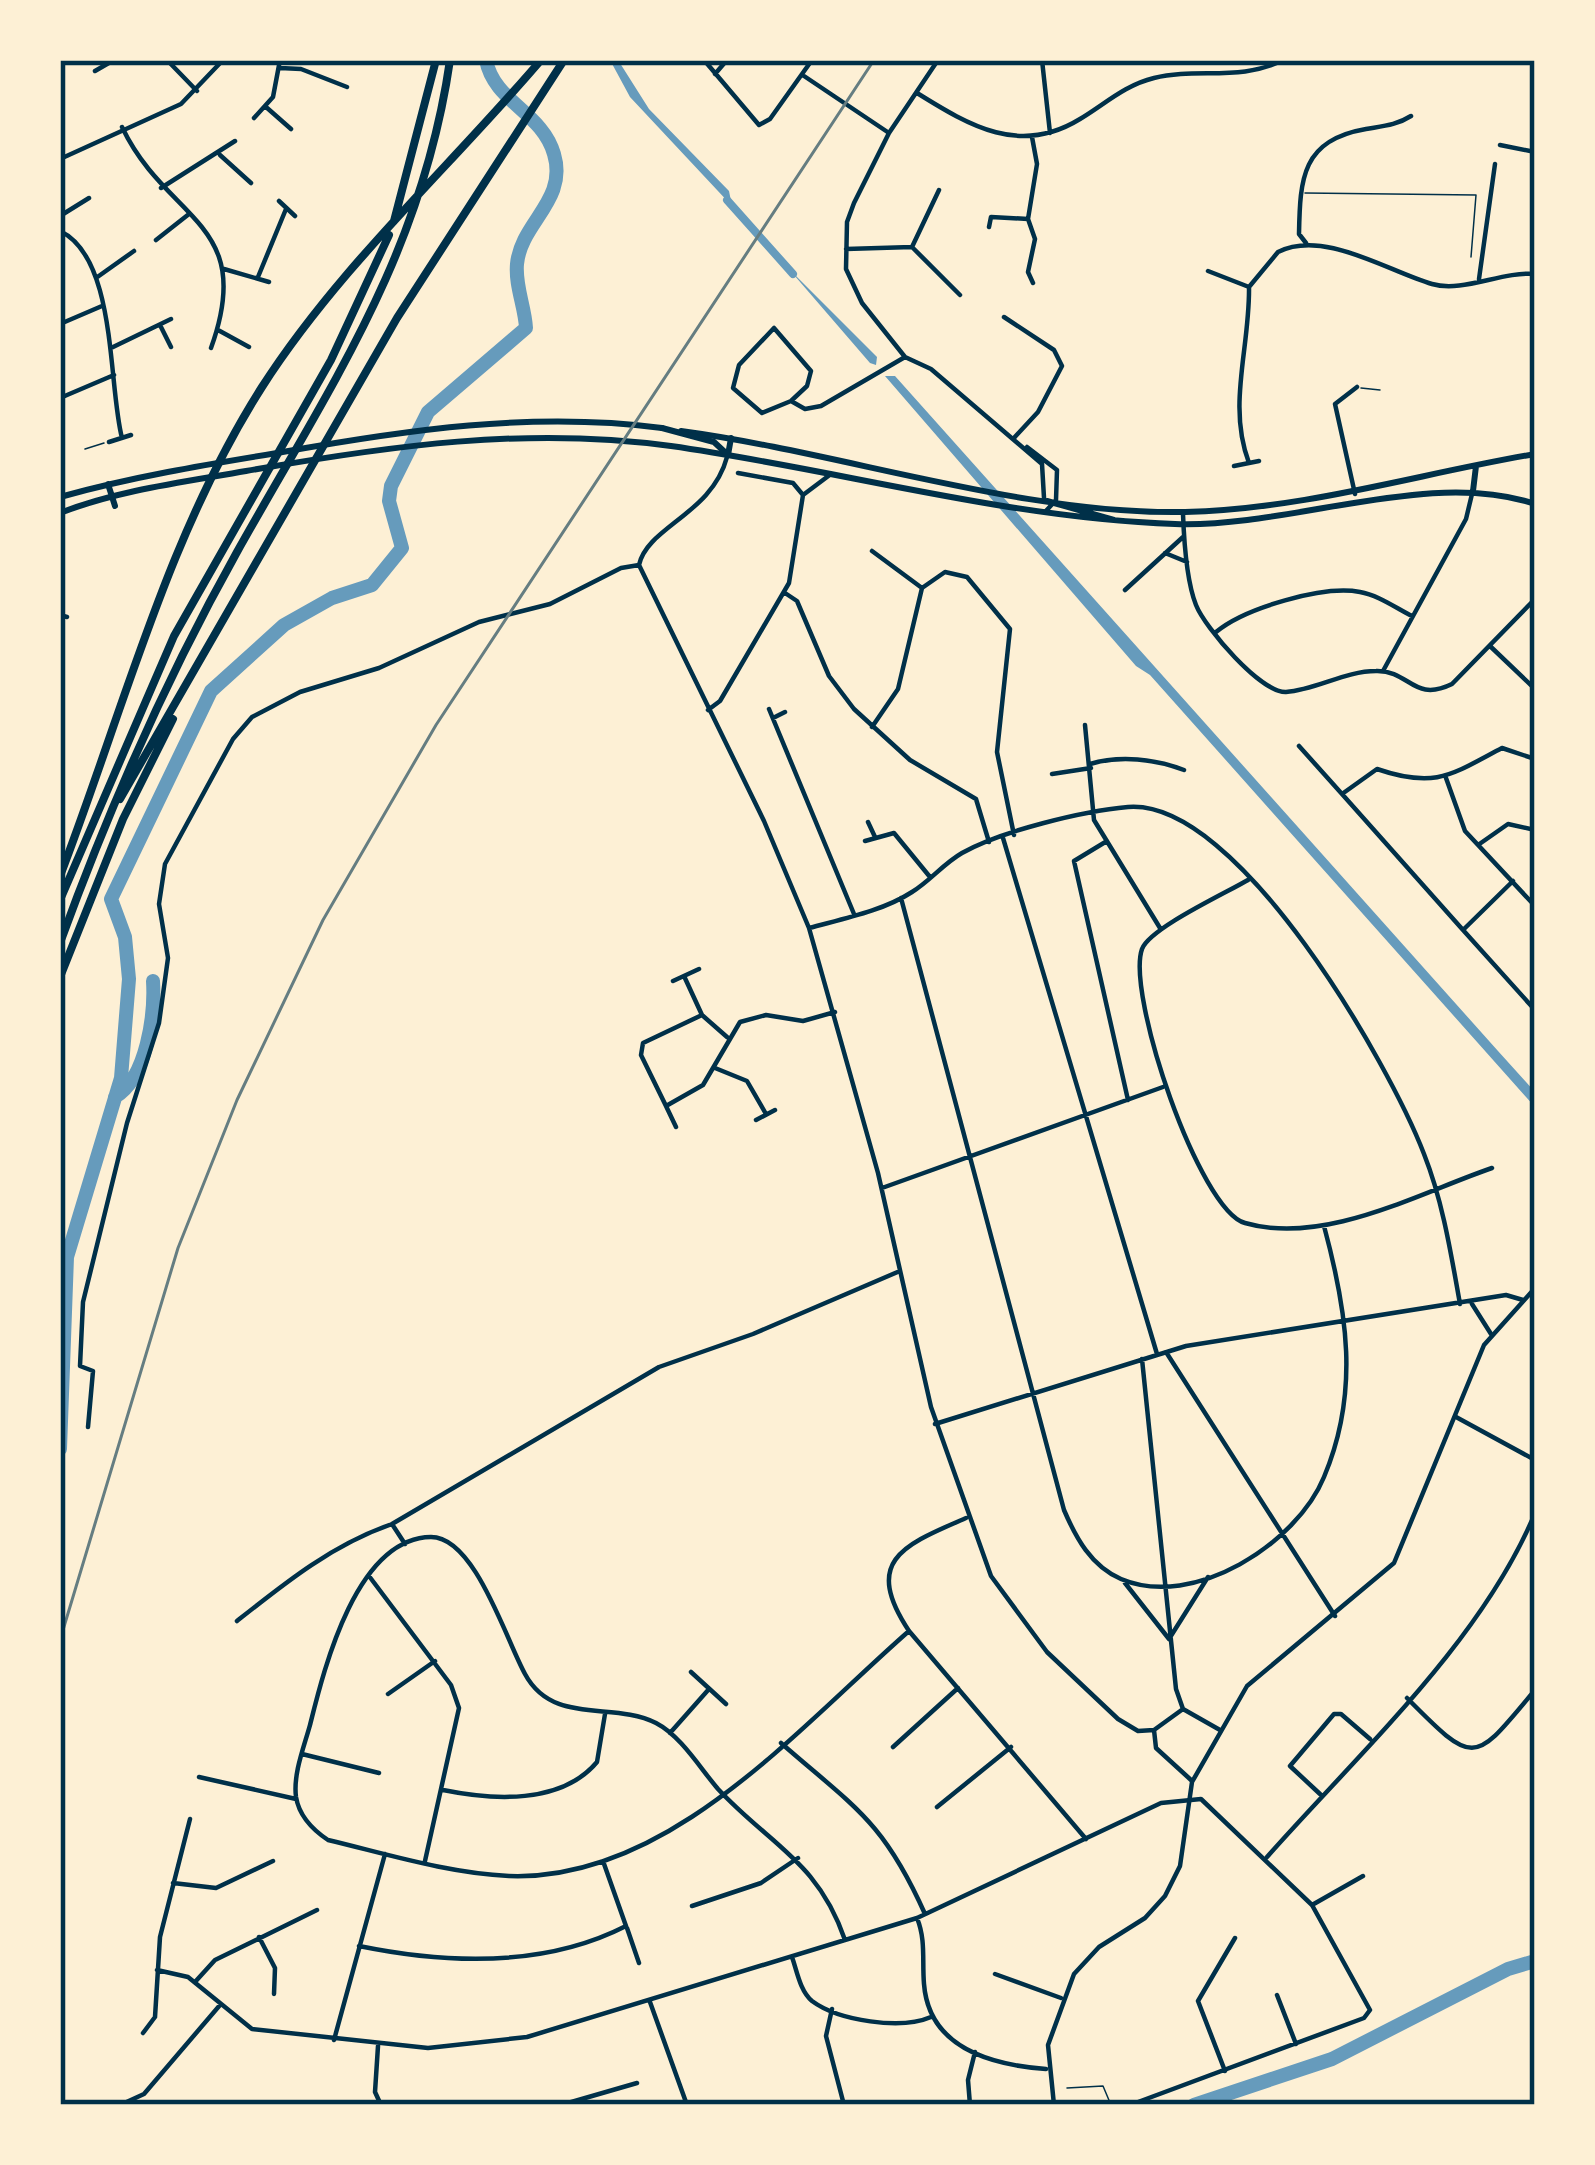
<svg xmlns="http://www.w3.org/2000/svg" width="1595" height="2165" viewBox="0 0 1595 2165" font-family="'Noto Sans',sans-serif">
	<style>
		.water { fill: #669bbc }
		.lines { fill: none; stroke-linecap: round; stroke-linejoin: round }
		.canal { stroke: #669bbc; stroke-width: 8 }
		.river { stroke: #669bbc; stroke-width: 14 }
		.service { stroke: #003049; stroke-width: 1.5 }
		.minor { stroke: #003049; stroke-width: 4.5 }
		.tertiary { stroke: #003049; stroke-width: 4.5 }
		.primary { stroke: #003049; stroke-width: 6 }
		.trunk { stroke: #003049; stroke-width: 6 }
		.motorway { stroke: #003049; stroke-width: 8 }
		.rail { stroke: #657d81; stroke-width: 3 }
		.neatline { fill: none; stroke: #003049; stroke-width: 4.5 }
	</style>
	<rect width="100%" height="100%" fill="#fdf0d5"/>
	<!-- water -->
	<path class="water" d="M610,60H618L649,109L729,191L732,206L630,97Z
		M788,268L877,357L876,365L870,363Z
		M885,376H895L1498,1051L1535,1092V1107L1150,675L1136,666Z"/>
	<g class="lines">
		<!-- canal -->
		<path class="canal" d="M727,200L793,274"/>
		<!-- river -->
		<path class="river" d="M115,1097C147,1078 155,1014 153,981
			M60,1449L67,1257L121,1078L129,979L125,937L111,899L211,691L284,625L332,598L372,585L402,548L389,501L391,486L428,412L526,328C525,307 515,286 517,264C521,222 568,201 554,154C542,112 494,102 486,60
			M1194,2105L1332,2059L1508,1969L1535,1961"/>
		<!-- service -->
		<path class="service" d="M1305,193L1476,195L1471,257
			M1361,388L1380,390
			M85,449L104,443
			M1067,2088L1103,2086L1111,2105"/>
		<!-- minor -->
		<path class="minor" d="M167,60L197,91
			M704,60L759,125L770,119L812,60
			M938,60L889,133L854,203L847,222L846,269L862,303L905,357L931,369L1042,464L1044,498
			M1042,60L1050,133
			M1013,61L1020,60
			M280,68L301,69L347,87
			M95,71L114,60
			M715,74L727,60
			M804,76L889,133
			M917,93C970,126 1020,156 1080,119C1105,104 1125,85 1154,78C1197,67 1240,82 1283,60
			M266,107L291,129
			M254,118L273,97L280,60
			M122,127C167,222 257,221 211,348
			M1032,137L1037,164L1028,219L1035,239L1028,272L1033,283
			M1500,145L1535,152
			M220,155L251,183
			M161,188L235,141
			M939,190L912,247L960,295
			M279,201L295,216
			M60,216L89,198
			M989,227L991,217L1028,219
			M60,231C117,258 108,385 122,438
			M156,240L189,214
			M1306,243L1299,234C1300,178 1302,140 1366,129C1383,126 1397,125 1411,116
			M846,249L912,247
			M224,269L269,282
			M1208,271L1249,287
			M258,277L286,209
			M96,278L134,251
			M1479,279L1495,164
			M1004,317L1054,350L1062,366L1038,412L1013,439
			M60,324L102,306
			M161,327L171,347
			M218,330L249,347
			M111,348L171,319
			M1535,395V396
			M60,398L114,375
			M791,401L807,386L811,371L774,328L739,365L733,388L762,413L791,401L805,409L821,406L905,357
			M109,442L131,435
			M1027,447L1057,470L1056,500L1045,512
			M1249,463C1227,405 1250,348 1249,287L1278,252C1324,229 1387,271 1432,284C1463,293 1502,271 1535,274
			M1234,466L1259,461
			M738,473L793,483L803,495
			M1355,494L1335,404L1357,387
			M1183,514C1184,541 1186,580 1196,605C1205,628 1261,693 1286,692C1316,690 1345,671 1376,671C1410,670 1413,703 1452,684L1535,599
			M872,551L922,588
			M1165,553L1187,562
			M639,565L764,821L809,928L878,1173L931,1407L991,1576L1047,1652L1118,1719L1138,1731L1154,1730L1183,1709
			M639,565C647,527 712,514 727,457
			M1125,590L1183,537
			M785,593L797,601L829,676L854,709L910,760L976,799L989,842
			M60,615L67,617
			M1216,632C1245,608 1323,585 1360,592C1378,595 1396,608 1412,616
			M1491,647L1535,689
			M1383,671L1466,519L1472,494
			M769,709L854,914
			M708,710L720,701L789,583L803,495L831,474
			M773,718L785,712
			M1085,725L1094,820L1160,928
			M872,727L898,689L922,588L945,572L967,577L1010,629L997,752L1014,835
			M1299,746L1342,794L1377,769C1435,789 1451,775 1502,748L1535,759
			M1090,764C1120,755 1155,759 1184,770
			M1052,774L1091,768
			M1446,778L1465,831L1535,906
			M1342,794L1463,930L1513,881
			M868,822L875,837
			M1003,838L1157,1354
			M865,841L894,833L930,877
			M1107,841L1074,861L1128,1100
			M1478,845L1508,824L1535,830
			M1248,880C1226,893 1150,928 1142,949C1126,994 1199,1210 1245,1223C1324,1246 1419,1193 1492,1168
			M901,898L1064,1510C1076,1538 1091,1566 1121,1579C1194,1610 1297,1543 1324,1477C1360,1392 1347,1311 1324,1226
			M809,928C842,919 883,911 912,892C930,881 943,864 962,853C1001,831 1083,811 1128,807C1238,798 1390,1065 1424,1154C1443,1202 1451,1254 1460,1304
			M1463,930L1535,1010
			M684,976L702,1015
			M673,981L699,969
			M727,1037L702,1015L643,1043L641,1055L666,1106L703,1085L740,1022L766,1015L803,1021L835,1012
			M715,1068L747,1081L766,1114
			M666,1106L676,1127
			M756,1120L775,1110
			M882,1188L1163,1087
			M1472,1304L1491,1334
			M1166,1352L1335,1616
			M1142,1359L1176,1689L1183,1709L1220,1730
			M1456,1417L1535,1460
			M935,1424L1186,1346L1506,1295L1523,1300
			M88,1427L93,1371L80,1366L83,1302L127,1123L159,1023L168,958L159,904L165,864L233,739L252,717L300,692L379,668L479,622L550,604L621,568L639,565
			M966,1518C904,1545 862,1560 909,1631L1086,1839
			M392,1524L659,1367L753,1334L900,1271
			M369,1576L451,1685L459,1708L425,1861
			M1125,1583L1169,1639L1208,1577
			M237,1621C286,1582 332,1545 392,1524L405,1544
			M691,1672L726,1704
			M388,1694L435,1661
			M1407,1698C1476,1768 1474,1763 1535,1690
			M1154,1730L1156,1748L1191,1780
			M670,1733L709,1689
			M781,1743C854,1807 883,1820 925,1914
			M893,1747L958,1688
			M302,1754L379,1773
			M199,1777L296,1799
			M443,1790C492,1800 561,1805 597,1762L605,1714
			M1320,1794L1290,1766L1334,1714H1341L1370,1739
			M937,1807L1011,1747
			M1267,1857C1358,1754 1482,1641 1535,1513
			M173,1883L216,1888L273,1861
			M1312,1905L1363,1876
			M692,1906L761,1883L798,1858
			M917,1918C926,1940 922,1961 924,1984C929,2048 991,2065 1046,2069
			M627,1928L639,1963
			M259,1937L275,1968L274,1994
			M845,1940C818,1861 770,1845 718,1789C700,1768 681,1736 656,1723C613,1701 553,1726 525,1674C506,1640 475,1537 431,1537C356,1538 324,1669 310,1725C304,1747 293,1774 296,1797C299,1815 313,1830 328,1840C387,1854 447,1873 509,1876C668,1882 798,1728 909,1631
			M359,1946C447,1964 544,1968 626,1926L603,1861
			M792,1957C797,1971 800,1991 812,2001C839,2021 901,2030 931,2017
			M157,1970L188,1977L252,2029L428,2048L527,2037L917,1918L1161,1803L1201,1799L1312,1905L1370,2010L1364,2018L1130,2105
			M995,1974L1061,1998
			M195,1982L215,1960L317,1910
			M1277,1995L1296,2044
			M650,2002L687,2105
			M832,2009L826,2036L844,2105
			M143,2033L155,2017L160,1937L190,1819
			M334,2040L385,1854
			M378,2046L375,2092L381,2105
			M1225,2071L1198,2001L1235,1938
			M120,2105L144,2094L220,2005
			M561,2105L637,2083
			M970,2105L968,2080L975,2052"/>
		<!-- tertiary -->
		<path class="tertiary" d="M60,159L181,104L223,60
			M1054,2105L1048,2045L1074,1974L1099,1947L1145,1918L1165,1896L1180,1866L1192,1782L1247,1686L1394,1563L1484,1345L1535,1288"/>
		<!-- primary -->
		<path class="primary" d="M681,431C844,453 1021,515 1185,512C1306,509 1417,474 1535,454
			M108,484L115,506
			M1473,491L1476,466
			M60,497C131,477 204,465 277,453C405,430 532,411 662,428
			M1047,501L1114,520
			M60,513C119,490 184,482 246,471C388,446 527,426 671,446C840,470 1004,518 1175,524C1292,528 1429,468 1535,504"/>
		<!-- trunk -->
		<path class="trunk" d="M662,428L714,442L728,455
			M728,455L731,438"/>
		<!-- motorway -->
		<path class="motorway" d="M394,221L436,60
			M120,799L397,318L564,60
			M60,876C123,712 167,536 262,387C339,267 449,168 541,60
			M60,900L174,636L331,360L389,235
			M60,943C109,808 167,677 237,552C330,386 422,255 450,60
			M60,977L123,819L173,719"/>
		<!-- rail -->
		<path class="rail" d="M60,1640L178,1248L237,1100L323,920L436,725L874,60"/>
	</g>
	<!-- border -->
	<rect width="1595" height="2165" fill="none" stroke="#fdf0d5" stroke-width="126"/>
	<rect x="63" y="63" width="1469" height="2039" class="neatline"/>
</svg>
